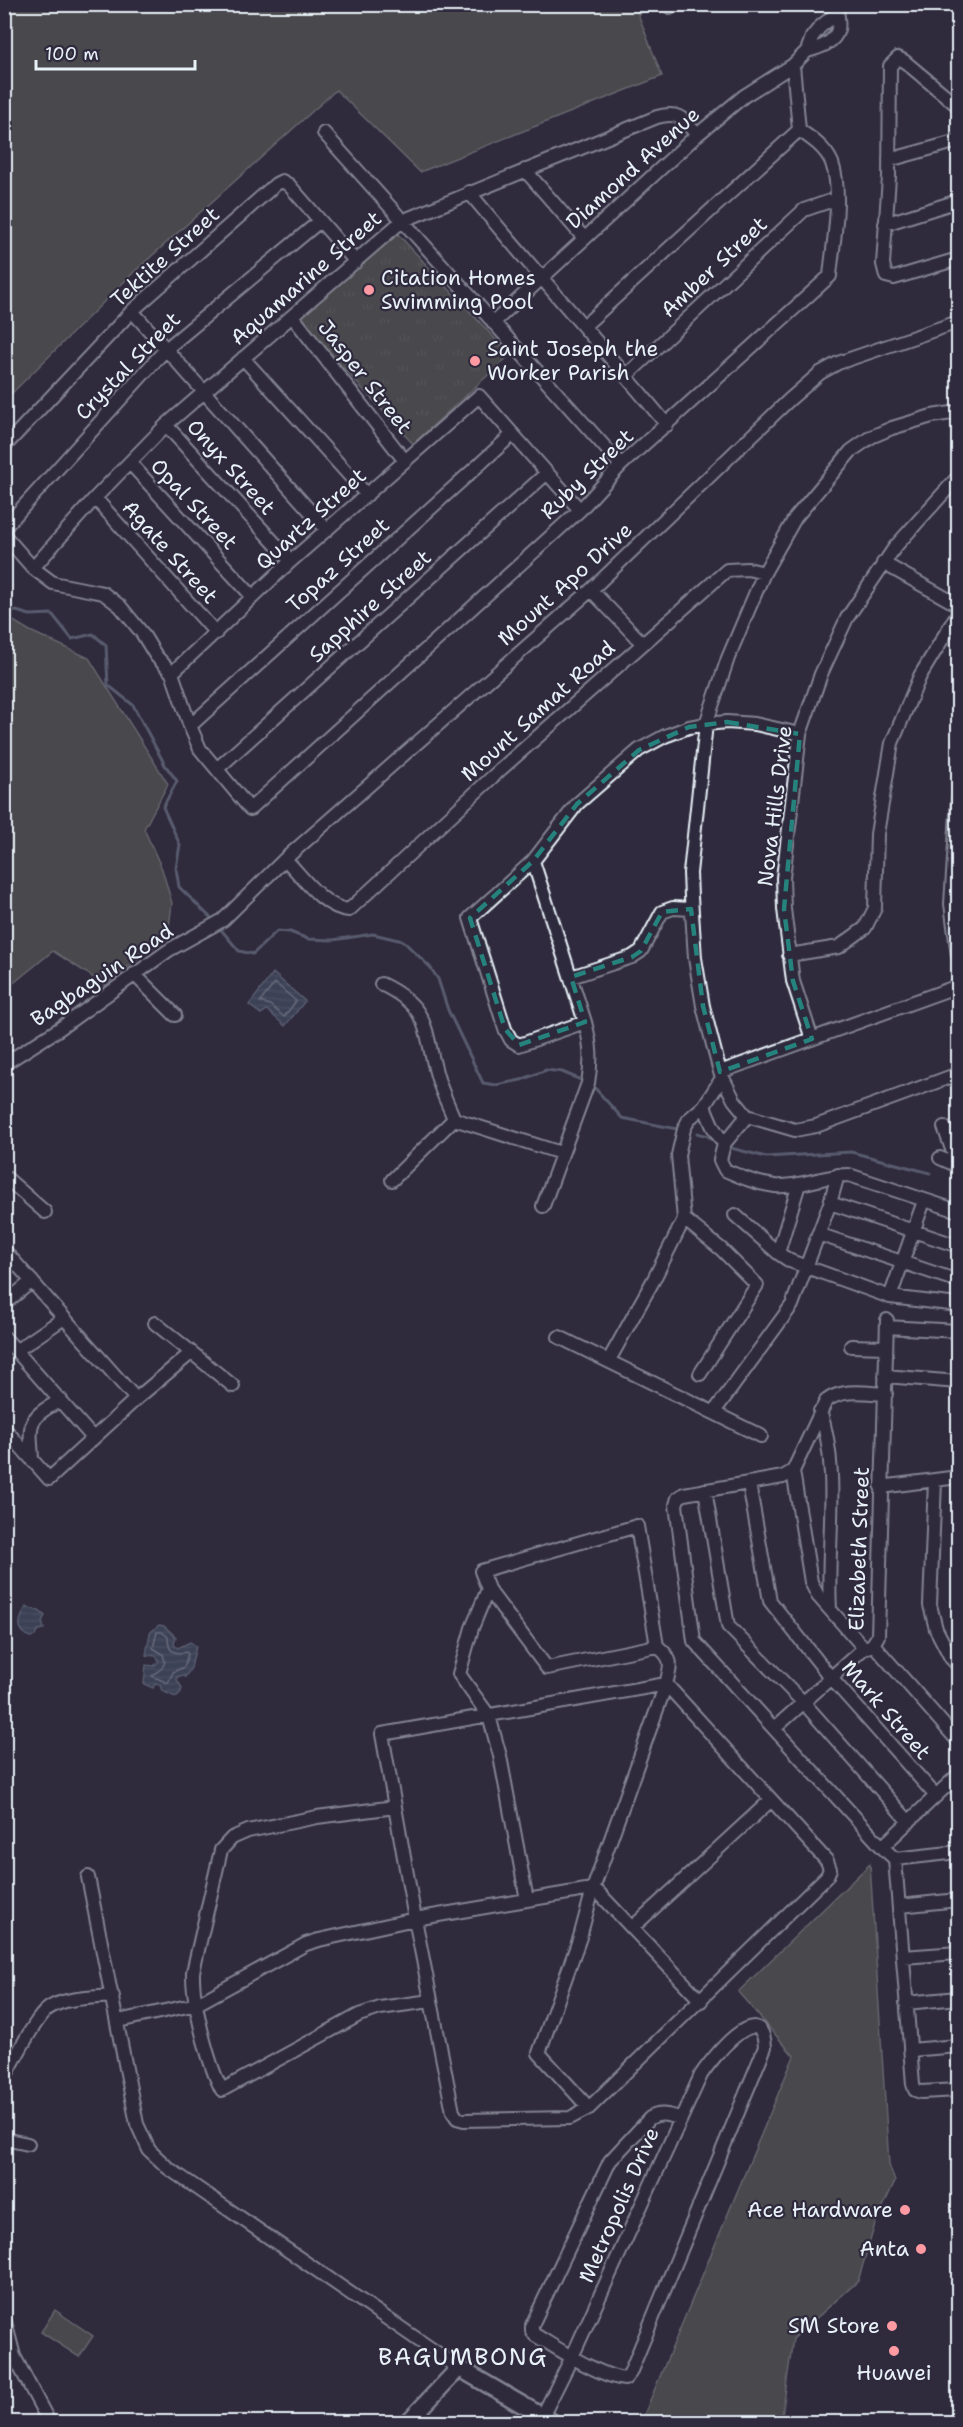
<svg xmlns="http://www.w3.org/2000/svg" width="963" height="2427" viewBox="0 0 963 2427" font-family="'Shantell Sans',sans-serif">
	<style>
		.grass { fill: #686d5f; stroke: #a8afac; stroke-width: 1.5 }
		.park { fill: url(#park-tufts); stroke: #a8afac; stroke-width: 1.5 }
		.water { fill: url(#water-rules); stroke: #8b99ab; stroke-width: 1.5 }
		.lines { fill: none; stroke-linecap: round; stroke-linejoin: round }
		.shore { stroke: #aab7c4; stroke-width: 1.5 }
		.stream { stroke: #8b99ab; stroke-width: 3 }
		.minor-casing { stroke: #e8f1f8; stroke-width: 16 }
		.major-casing { stroke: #e8f1f8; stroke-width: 20 }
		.minor { stroke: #2f2a3d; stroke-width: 12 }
		.major { stroke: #2f2a3d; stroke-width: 15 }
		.marked { fill: none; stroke: #25827c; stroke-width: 4.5; stroke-dasharray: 12 8; stroke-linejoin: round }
		.poi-dot { fill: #ff9aa2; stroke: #2f2a3d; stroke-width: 2 }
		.labels { text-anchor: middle; stroke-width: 4.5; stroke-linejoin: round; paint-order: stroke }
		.street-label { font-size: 21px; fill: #e8f1f8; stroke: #2f2a3d }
		.poi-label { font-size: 21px; fill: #e8f1f8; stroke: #2f2a3d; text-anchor: end }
		.quarter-label { font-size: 24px; letter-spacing: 1.5px; fill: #e8f1f8; stroke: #2f2a3d }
	</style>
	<defs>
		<pattern id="park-tufts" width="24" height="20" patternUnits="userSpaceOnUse" patternTransform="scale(1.5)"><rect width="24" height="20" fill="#686d5f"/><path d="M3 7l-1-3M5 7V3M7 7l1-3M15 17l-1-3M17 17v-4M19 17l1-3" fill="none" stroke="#7e8277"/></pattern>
		<pattern id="water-rules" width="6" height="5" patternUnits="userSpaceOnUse" patternTransform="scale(1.5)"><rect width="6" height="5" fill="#4d5f77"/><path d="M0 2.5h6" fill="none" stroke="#67768b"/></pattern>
	</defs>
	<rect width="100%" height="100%" fill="#2f2a3d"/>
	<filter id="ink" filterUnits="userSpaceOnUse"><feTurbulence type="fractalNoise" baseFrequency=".0167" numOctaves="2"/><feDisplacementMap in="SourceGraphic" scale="12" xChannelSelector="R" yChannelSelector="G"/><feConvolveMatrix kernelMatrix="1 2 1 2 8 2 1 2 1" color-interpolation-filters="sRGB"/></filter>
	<g filter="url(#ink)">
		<!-- grass -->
		<path class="grass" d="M472,5L474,7L480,4L663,5L638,14L662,76L420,172L336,90L134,272L5,400V5Z
			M5,616L30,631L89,658L168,784L144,829L162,869L172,903L168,935L105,985L53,951L5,990Z
			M870,1864L889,2165L895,2181L875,2224L858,2281L793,2339L781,2422H641L794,2056L738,1992Z
			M55,2310L93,2336L79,2357L41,2332Z"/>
		<!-- park -->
		<path class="park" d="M396,232L510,355L413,444L297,317Z"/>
		<!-- water -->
		<path class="water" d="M273,973L305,1001L285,1026L267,1010L261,1014L249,1005Z
			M26,1607L39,1611L45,1616L42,1621L44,1629L38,1630L35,1636L30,1637C14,1629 20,1619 26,1607Z
			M159,1625L164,1626L176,1637L174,1643L175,1646L178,1648L190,1642L196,1646L191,1668L185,1677L183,1675L177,1677V1680L182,1688L181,1692L176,1697L162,1691L160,1685L155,1684L153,1688L144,1684L146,1665L154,1666L159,1661L156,1656L146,1655L150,1633Z"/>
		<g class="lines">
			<!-- shore -->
			<path class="shore" d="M275,983L296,1001L284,1017L270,1005L260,1002Z
				M157,1632H162L168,1637C168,1650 172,1655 186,1652L188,1654L184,1667L173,1672L168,1683L152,1676L162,1668L165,1662L163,1654L153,1648Z"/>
			<!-- stream -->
			<path class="stream" d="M4,605L6,608L30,615L52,614L72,639L93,634L106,645L108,685L133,705L165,765L177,781L163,807L180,845L176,868L179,887L213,920
				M218,926L239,951L253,954L277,931L290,932L308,939L333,940L373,934L403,941L430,967L438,979L448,1010L483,1083L496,1085L521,1080L546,1070L562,1072L581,1080
				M593,1086L622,1118L677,1129
				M697,1133L708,1136L717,1143
				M727,1147L766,1157L851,1152L930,1173"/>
			<defs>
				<path id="minor" d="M670,7L679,4
					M807,51C819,48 835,43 838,29C840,22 836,14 838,4
					M958,106L904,61L898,58L890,66L889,177L883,264L886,276L894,278L958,259
					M324,133L621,465
					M889,160L958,141
					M525,170L584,238
					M469,192C534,271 602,346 667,425
					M885,224L958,201
					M132,311L327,530
					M293,317L405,461
					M493,323L697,135L744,96L793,65L807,51L812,37L820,27L836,14
					M584,326L799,130L793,65
					M243,358L367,495
					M626,376L804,210L836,199
					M958,412L932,416L892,428L871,437L851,451L795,518L764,573L728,658L706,724L690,873L691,897L695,958L703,1006L720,1072L734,1100L747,1116L795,1130L816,1126L958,1074
					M166,425L291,561
					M4,447L132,311L276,184L282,181L289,185L356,262
					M130,463L253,597
					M95,498L216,633
					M4,528L166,349L320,221
					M4,535L33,568L53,583L103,593L120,606L142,633L156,656L172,673L190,726L200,749L250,809L580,510L621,465L830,276C833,243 843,194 832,163C826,148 811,138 799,130
					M883,563L958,605
					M33,568L95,498L166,425L402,221L657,117C680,111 683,119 697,135
					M591,590L643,644
					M172,673L291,561L479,396L580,510
					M190,726L513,434
					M218,768L547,473
					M958,797L951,904L958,956
					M285,859C303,877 323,908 349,910L501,769L727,570L748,569L764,573
					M533,861L585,1022C591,1044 592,1061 588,1083L543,1206
					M789,955L839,947L865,928L875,908L877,834L892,743L920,676L958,613
					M134,974L175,1015
					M571,977L632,957L641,951L662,912L673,908L691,909
					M381,984C433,1009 423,1031 438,1079C442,1093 449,1106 454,1119
					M585,1022L519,1045L511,1040L505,1029L470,918L533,861L577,804L639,750L665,736L689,727L706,724L727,722L755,724L800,734
					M812,1039L793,981L784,909L783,878L800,734L821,674L847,618L895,547L958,477
					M4,1064L59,1029L169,950L223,920L285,859L591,590L789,400L820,373L838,363L958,322
					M720,1072L958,986
					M704,1106L713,1127L724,1144
					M747,1116L724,1144L720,1160L725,1170C741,1177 757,1184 775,1186C800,1188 824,1175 849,1175L958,1211
					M454,1119L561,1153
					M944,1127L958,1166
					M940,1158L958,1166
					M4,1176L45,1212
					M392,1180L454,1119
					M830,1203L958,1246
					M735,1215L778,1253L790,1261L890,1297L958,1305
					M684,1219L721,1249L757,1285L700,1374
					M818,1234L958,1281
					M4,1250L136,1399
					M778,1253L799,1184
					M890,1297L924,1201
					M4,1304L32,1281
					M155,1323L233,1386
					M887,1327L958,1331
					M4,1337L93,1438
					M559,1337L761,1436
					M851,1346L885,1347
					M17,1350L64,1318
					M609,1360L653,1281L684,1219L678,1155L684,1129L689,1119L704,1106L722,1078
					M885,1376L958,1382
					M820,1411C841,1472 826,1545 830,1609
					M714,1412L792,1305L830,1203L838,1175
					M4,1428L49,1479L136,1399L191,1353
					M32,1458C29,1421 28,1418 61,1400
					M793,1471L783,1477L684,1494L678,1498L676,1505L694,1641L882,1847L895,1859L913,2084L915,2090L921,2092L958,2090
					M935,1481L930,1605L936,1629L951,1658L958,1665
					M749,1484L770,1601L831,1678L936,1796
					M881,1487L958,1477
					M705,1490L728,1626L804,1703L909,1822
					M488,1589L472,1628L459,1674L489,1716L500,1756L527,1900
					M873,1644L878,1636L887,1320
					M873,1644L958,1741
					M864,1648L818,1596L811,1582L793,1471L826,1401C843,1388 865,1393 886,1394
					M666,1684L827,1861L830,1869L827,1876L589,2108L570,2118L464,2120L457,2118L453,2112L415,1919L382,1734Z
					M775,1728L864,1648L870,1646
					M395,1807L317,1817L248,1831L232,1838L221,1850L193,1972C192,2000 208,2065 222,2090L359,2015L380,2008L430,2001
					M882,1847L958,1775
					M895,1859L958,1852
					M88,1877L137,2124L149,2150L168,2168L459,2368
					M900,1906L958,1900
					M633,1927L771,1800
					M903,1957L958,1953
					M906,2003L958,1998
					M118,2021L197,2004L306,1944L319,1940L415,1919L586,1890L593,1889L599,1893L701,2001
					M910,2050L958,2046
					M4,2078C14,2062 35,2017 49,2008C66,1997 94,1998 113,1996
					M589,2108L539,2053L580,1937L593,1889L666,1684C671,1665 674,1659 657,1646L637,1526L481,1571L488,1589L547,1668L657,1646
					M4,2139L28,2144
					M4,2318L14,2356L49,2422
					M542,2417L572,2357L701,2075C710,2061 762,1994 765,2047L630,2373L625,2379C600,2377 557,2348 535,2335L532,2331V2325L610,2161L650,2118C660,2112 668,2115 680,2118"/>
				<path id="major" d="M957,4L958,7
					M408,2422L459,2368L552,2422"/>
			</defs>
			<!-- minor casing -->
			<use href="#minor" class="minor-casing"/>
			<!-- major casing -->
			<use href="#major" class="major-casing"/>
			<!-- minor -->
			<use href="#minor" class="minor"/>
			<!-- major -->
			<use href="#major" class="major"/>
		</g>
	</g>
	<!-- marked area -->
	<path d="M0 0H963V2427H0ZM727,722L800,734L784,909L793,981L812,1039L720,1072L703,1006L691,909L662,912L641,951L632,957L571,977L585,1022L519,1045L505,1029L470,918L533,861L577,804L639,750L689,727Z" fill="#2f2a3d" fill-opacity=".55" fill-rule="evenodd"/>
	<path class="marked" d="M727,722L800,734L784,909L793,981L812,1039L720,1072L703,1006L691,909L662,912L641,951L632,957L571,977L585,1022L519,1045L505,1029L470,918L533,861L577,804L639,750L689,727Z"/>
	<!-- markers -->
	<g class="poi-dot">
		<circle cx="369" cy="290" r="6"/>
		<circle cx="475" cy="361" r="6"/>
		<circle cx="905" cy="2210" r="6"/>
		<circle cx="921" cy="2249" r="6"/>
		<circle cx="892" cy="2326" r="6"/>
		<circle cx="894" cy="2351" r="6"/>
	</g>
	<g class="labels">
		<!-- street labels -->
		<g class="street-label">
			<text transform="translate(633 168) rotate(-42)" y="7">Diamond Avenue</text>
			<text transform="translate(165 257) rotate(-42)" y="7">Tektite Street</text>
			<text transform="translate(714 267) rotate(-43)" y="7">Amber Street</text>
			<text transform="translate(306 278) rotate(-41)" y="7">Aquamarine Street</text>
			<text transform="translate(128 366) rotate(-46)" y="7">Crystal Street</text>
			<text transform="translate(365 377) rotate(52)" y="7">Jasper Street</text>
			<text transform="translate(231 467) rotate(48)" y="7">Onyx Street</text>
			<text transform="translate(587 474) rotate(-44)" y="7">Ruby Street</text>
			<text transform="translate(194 504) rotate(47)" y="7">Opal Street</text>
			<text transform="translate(311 519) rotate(-42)" y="7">Quartz Street</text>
			<text transform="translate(170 552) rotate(48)" y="7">Agate Street</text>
			<text transform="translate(338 565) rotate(-42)" y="7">Topaz Street</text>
			<text transform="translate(565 584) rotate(-42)" y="7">Mount Apo Drive</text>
			<text transform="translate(370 606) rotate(-42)" y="7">Sapphire Street</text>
			<text transform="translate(538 711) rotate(-42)" y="7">Mount Samat Road</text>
			<text transform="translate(775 806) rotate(-83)" y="7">Nova Hills Drive</text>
			<text transform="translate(102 975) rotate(-34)" y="7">Bagbaguin Road</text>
			<text transform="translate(859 1549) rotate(-88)" y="7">Elizabeth Street</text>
			<text transform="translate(886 1710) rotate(49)" y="7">Mark Street</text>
			<text transform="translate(619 2205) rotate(-66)" y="7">Metropolis Drive</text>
		</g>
		<!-- poi labels -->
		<g class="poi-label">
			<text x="381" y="285" text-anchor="start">Citation Homes<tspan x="381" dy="24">Swimming Pool</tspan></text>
			<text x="487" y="356" text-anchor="start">Saint Joseph the<tspan x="487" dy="24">Worker Parish</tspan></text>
			<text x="893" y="2217">Ace Hardware</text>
			<text x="909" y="2256">Anta</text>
			<text x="880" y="2333">SM Store</text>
			<text x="894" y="2380" text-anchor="middle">Huawei</text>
		</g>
		<!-- quarter labels -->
		<g class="quarter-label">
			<text x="463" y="2365">BAGUMBONG</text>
		</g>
	</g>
	<!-- margin -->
	<rect width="963" height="2427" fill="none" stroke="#2f2a3d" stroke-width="24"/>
	<rect x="12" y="12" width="939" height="2403" fill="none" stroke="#e8f1f8" stroke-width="2" filter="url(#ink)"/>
	<!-- scale -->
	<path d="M36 60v9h159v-9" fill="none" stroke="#e8f1f8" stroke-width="3"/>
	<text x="45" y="60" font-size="18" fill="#e8f1f8" stroke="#2f2a3d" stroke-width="4.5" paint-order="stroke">100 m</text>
</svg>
